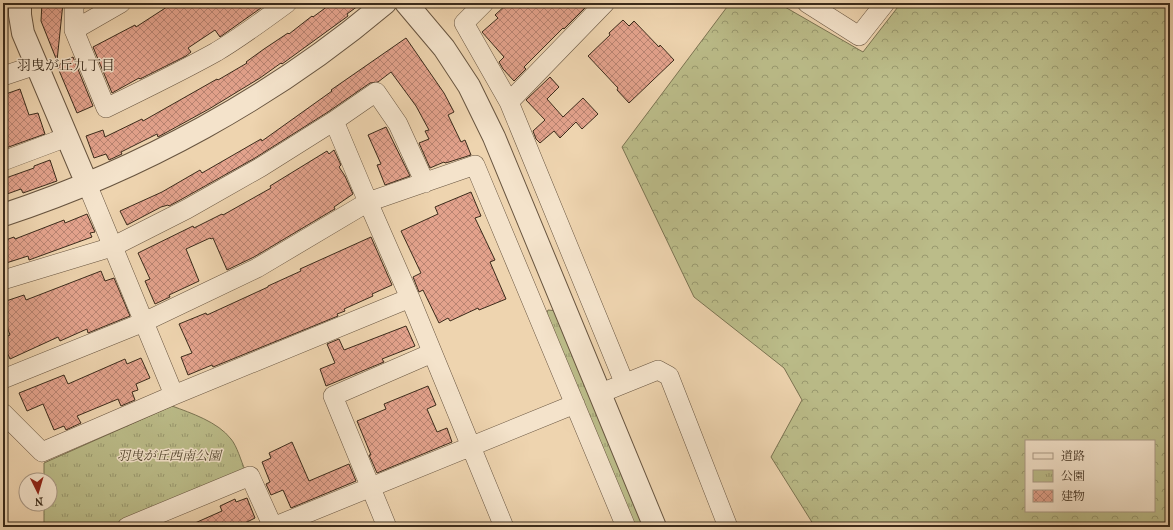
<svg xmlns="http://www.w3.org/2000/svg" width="1173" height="530" viewBox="0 0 1173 530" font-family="'IM FELL French Canon','Noto Serif JP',serif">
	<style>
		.forest { fill: url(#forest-crowns); stroke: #7b7452; fill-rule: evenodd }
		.park { fill: url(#park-tufts); stroke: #7b7452 }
		.building { fill: url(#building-cross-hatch); stroke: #3b2b1b }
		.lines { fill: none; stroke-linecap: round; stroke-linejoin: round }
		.minor-casing { stroke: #685540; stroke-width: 20 }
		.tertiary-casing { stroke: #685540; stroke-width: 24 }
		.minor { stroke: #f4e3cb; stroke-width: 19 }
		.tertiary { stroke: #f4e3cb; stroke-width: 22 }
		.labels { text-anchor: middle; stroke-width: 3; stroke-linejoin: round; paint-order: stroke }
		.park-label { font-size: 13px; font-style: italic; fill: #554831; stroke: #f4e3cb }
		.neighbourhood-label { font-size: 14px; fill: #3b2b1b; stroke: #f4e3cb }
	</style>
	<defs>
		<pattern id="forest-crowns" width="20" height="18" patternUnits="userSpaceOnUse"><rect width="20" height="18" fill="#bbbc89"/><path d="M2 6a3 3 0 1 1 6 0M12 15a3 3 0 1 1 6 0" fill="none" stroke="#99996f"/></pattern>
		<pattern id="park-tufts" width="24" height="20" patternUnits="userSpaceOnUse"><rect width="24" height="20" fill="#bbbc89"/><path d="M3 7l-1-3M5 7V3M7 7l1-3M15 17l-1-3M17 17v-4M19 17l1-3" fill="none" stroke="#99996f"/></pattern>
		<pattern id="building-cross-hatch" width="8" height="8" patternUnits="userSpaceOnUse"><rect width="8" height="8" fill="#e3a28c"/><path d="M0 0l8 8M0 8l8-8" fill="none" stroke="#b98472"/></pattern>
	</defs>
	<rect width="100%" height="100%" fill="#eed4af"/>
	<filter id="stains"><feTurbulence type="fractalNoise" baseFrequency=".005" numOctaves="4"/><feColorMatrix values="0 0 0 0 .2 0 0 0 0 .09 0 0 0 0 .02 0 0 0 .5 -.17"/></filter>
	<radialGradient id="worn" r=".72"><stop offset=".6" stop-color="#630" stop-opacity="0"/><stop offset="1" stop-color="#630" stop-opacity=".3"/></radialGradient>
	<!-- forest -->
	<path class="forest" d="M730,3H778L863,52L901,3H1170V527H815L771,457L802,400L784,368L694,297L622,147ZM1026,441H1154V511H1026Z"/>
	<!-- park -->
	<path class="park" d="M548,310L558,311L648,527H632L545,317Z
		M172,406C191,413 218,422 231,439C237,446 241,461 245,470L107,527H44V504H50V480H44V463Z"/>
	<!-- building -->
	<path class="building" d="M42,3H63L57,61L41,21Z
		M173,3H268L220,37L215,30L188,48L191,52L186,56L140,79L139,78L112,93L93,47L135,25L136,27Z
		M332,3H362L347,14L348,16L282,64L281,63L260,78L209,109L158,137L157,134L121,152L122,154L109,160L106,154L94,158L86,136L103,130L105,137L142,119L143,121L217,79L218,80L247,63L246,62L264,49L288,33L289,34L312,16L313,17Z
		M508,3H590L564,29L563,28L524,67L526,69L514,81L503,69L499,62L504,57L482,32L498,18L495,15Z
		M623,20L629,26L634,21L659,47L660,45L674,60L629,103L617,90L618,88L588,56L610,35L609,33Z
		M406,38L444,93L454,112L448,115L461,142L465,140L471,155L449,162L445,163L444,162L430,168L419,143L429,139L425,131L429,130L416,106L391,72L378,82L370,83L328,112L255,158L182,199L169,206L168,205L161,207L127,225L120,211L162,192L200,170L202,173L261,139L262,141L332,91L331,90Z
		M73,57L93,106L77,113L58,68L61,63Z
		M550,77L559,87L547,99L563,117L583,98L598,114L582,129L576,122L560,138L554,131L540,143L536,139L533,131L545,120L526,100Z
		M20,89L29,115L38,113L45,134L3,149V95Z
		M386,127L410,176L385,185L377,165L381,164L368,135Z
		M334,150L341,165L339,167L345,176L353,194L334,207L335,209L333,210L254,257L227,270L213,238L211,239L210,238L186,249L199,281L169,295L170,297L155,304L145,281L150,279L138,253L193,226L194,228L222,214L223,215L271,188L270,186L327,151L329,154Z
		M50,160L57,181L23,193L21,189L7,194L3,179L34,168V166Z
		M471,192L481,216L475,218L495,260L490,262L506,299L479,310L478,308L450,321L448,318L439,323L423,290L419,292L413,277L421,273L401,231L438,214L435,207Z
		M87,214L95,232L90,233L92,237L29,260L28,256L3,264V241L14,237L15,239L64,220L65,223Z
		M371,237L392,285L372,294L373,296L344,309L345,311L337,314L338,316L213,367L212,365L188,375L181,357L192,353L179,324L206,313L207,315L268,287V286L301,271L300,269Z
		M101,271L105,281L114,278L130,316L88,333L87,329L60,341L58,337L10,359L3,343V338L10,335L3,316V302L24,295L26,300Z
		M406,326L415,346L382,359L384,362L326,386L320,369L335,363L327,344L339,339L344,350Z
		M141,358L150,378L136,384L138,390L132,392L135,400L121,406L118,399L77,416L81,423L66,430L64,426L54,430L43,404L27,411L19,393L64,375L68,384L125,359L127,364Z
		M428,386L436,405L427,409L437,432L447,428L452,442L377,473L369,455H371L357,421L386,409L384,404Z
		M292,442L309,481L349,464L356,481L291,508L283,490L271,495L266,484L270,482L262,462L271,458L269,453Z
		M247,498L255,518L245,523L247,527H186L222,511L220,506L235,499L236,502Z"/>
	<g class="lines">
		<defs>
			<path id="minor" d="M76,3L74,6V30L121,3
				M484,3L464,23L509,102L624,382
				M807,3L859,36L885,3
				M74,30L106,108C143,90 180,72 216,52C241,37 264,20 287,3
				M3,76L36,65
				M509,102L605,3
				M3,161L67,137
				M87,184L174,395
				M3,280L112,247L187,209L261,167L334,121L376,92L398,124L425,183
				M3,379L144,322L257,268L368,202L334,121
				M601,393L658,370L669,376L728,527
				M3,413L42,452L174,395L410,298
				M127,527L250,476L273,527
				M273,527L575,404
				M387,527L333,396L432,353
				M504,527L410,298L368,202L475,165L626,527"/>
			<path id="tertiary" d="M20,3V15L23,33L87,184
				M406,3L444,48L469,86L494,137L655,527
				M3,215C140,170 274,97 385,3"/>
		</defs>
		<!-- minor casing -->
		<use href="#minor" class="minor-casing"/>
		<!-- tertiary casing -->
		<use href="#tertiary" class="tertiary-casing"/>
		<!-- minor -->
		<use href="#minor" class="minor"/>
		<!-- tertiary -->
		<use href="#tertiary" class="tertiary"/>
	</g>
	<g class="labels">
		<!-- park labels -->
		<g class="park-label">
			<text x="169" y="460">羽曳が丘西南公園</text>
		</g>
		<!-- neighbourhood labels -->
		<g class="neighbourhood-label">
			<text x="66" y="70">羽曳が丘九丁目</text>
		</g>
	</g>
	<!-- margin -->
	<rect width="1173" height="530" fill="none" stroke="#eed4af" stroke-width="16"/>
	<rect x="4" y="4" width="1165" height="522" fill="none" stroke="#3b2b1b" stroke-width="2"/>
	<rect x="8" y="8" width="1157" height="514" fill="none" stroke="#3b2b1b"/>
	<!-- legend -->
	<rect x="1025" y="440" width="130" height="72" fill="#f4e3cb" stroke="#aa9985"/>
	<rect x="1033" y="453" width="20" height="6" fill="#f4e3cb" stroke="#aa9985"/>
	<text x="1061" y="460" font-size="12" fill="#3b2b1b">道路</text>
	<rect x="1033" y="470" width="20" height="12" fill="url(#park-tufts)" stroke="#aa9985"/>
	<text x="1061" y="480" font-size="12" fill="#3b2b1b">公園</text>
	<rect x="1033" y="490" width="20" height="12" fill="url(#building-cross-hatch)" stroke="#aa9985"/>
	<text x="1061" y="500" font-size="12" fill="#3b2b1b">建物</text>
	<!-- north arrow -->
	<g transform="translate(38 492) rotate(175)"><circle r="19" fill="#f4e3cb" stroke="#aa9985"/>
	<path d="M0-3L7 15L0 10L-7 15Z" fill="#8f2418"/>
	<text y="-6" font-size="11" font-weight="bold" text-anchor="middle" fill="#3b2b1b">N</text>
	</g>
	<rect width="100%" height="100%" filter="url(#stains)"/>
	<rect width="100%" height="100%" fill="url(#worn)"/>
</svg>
